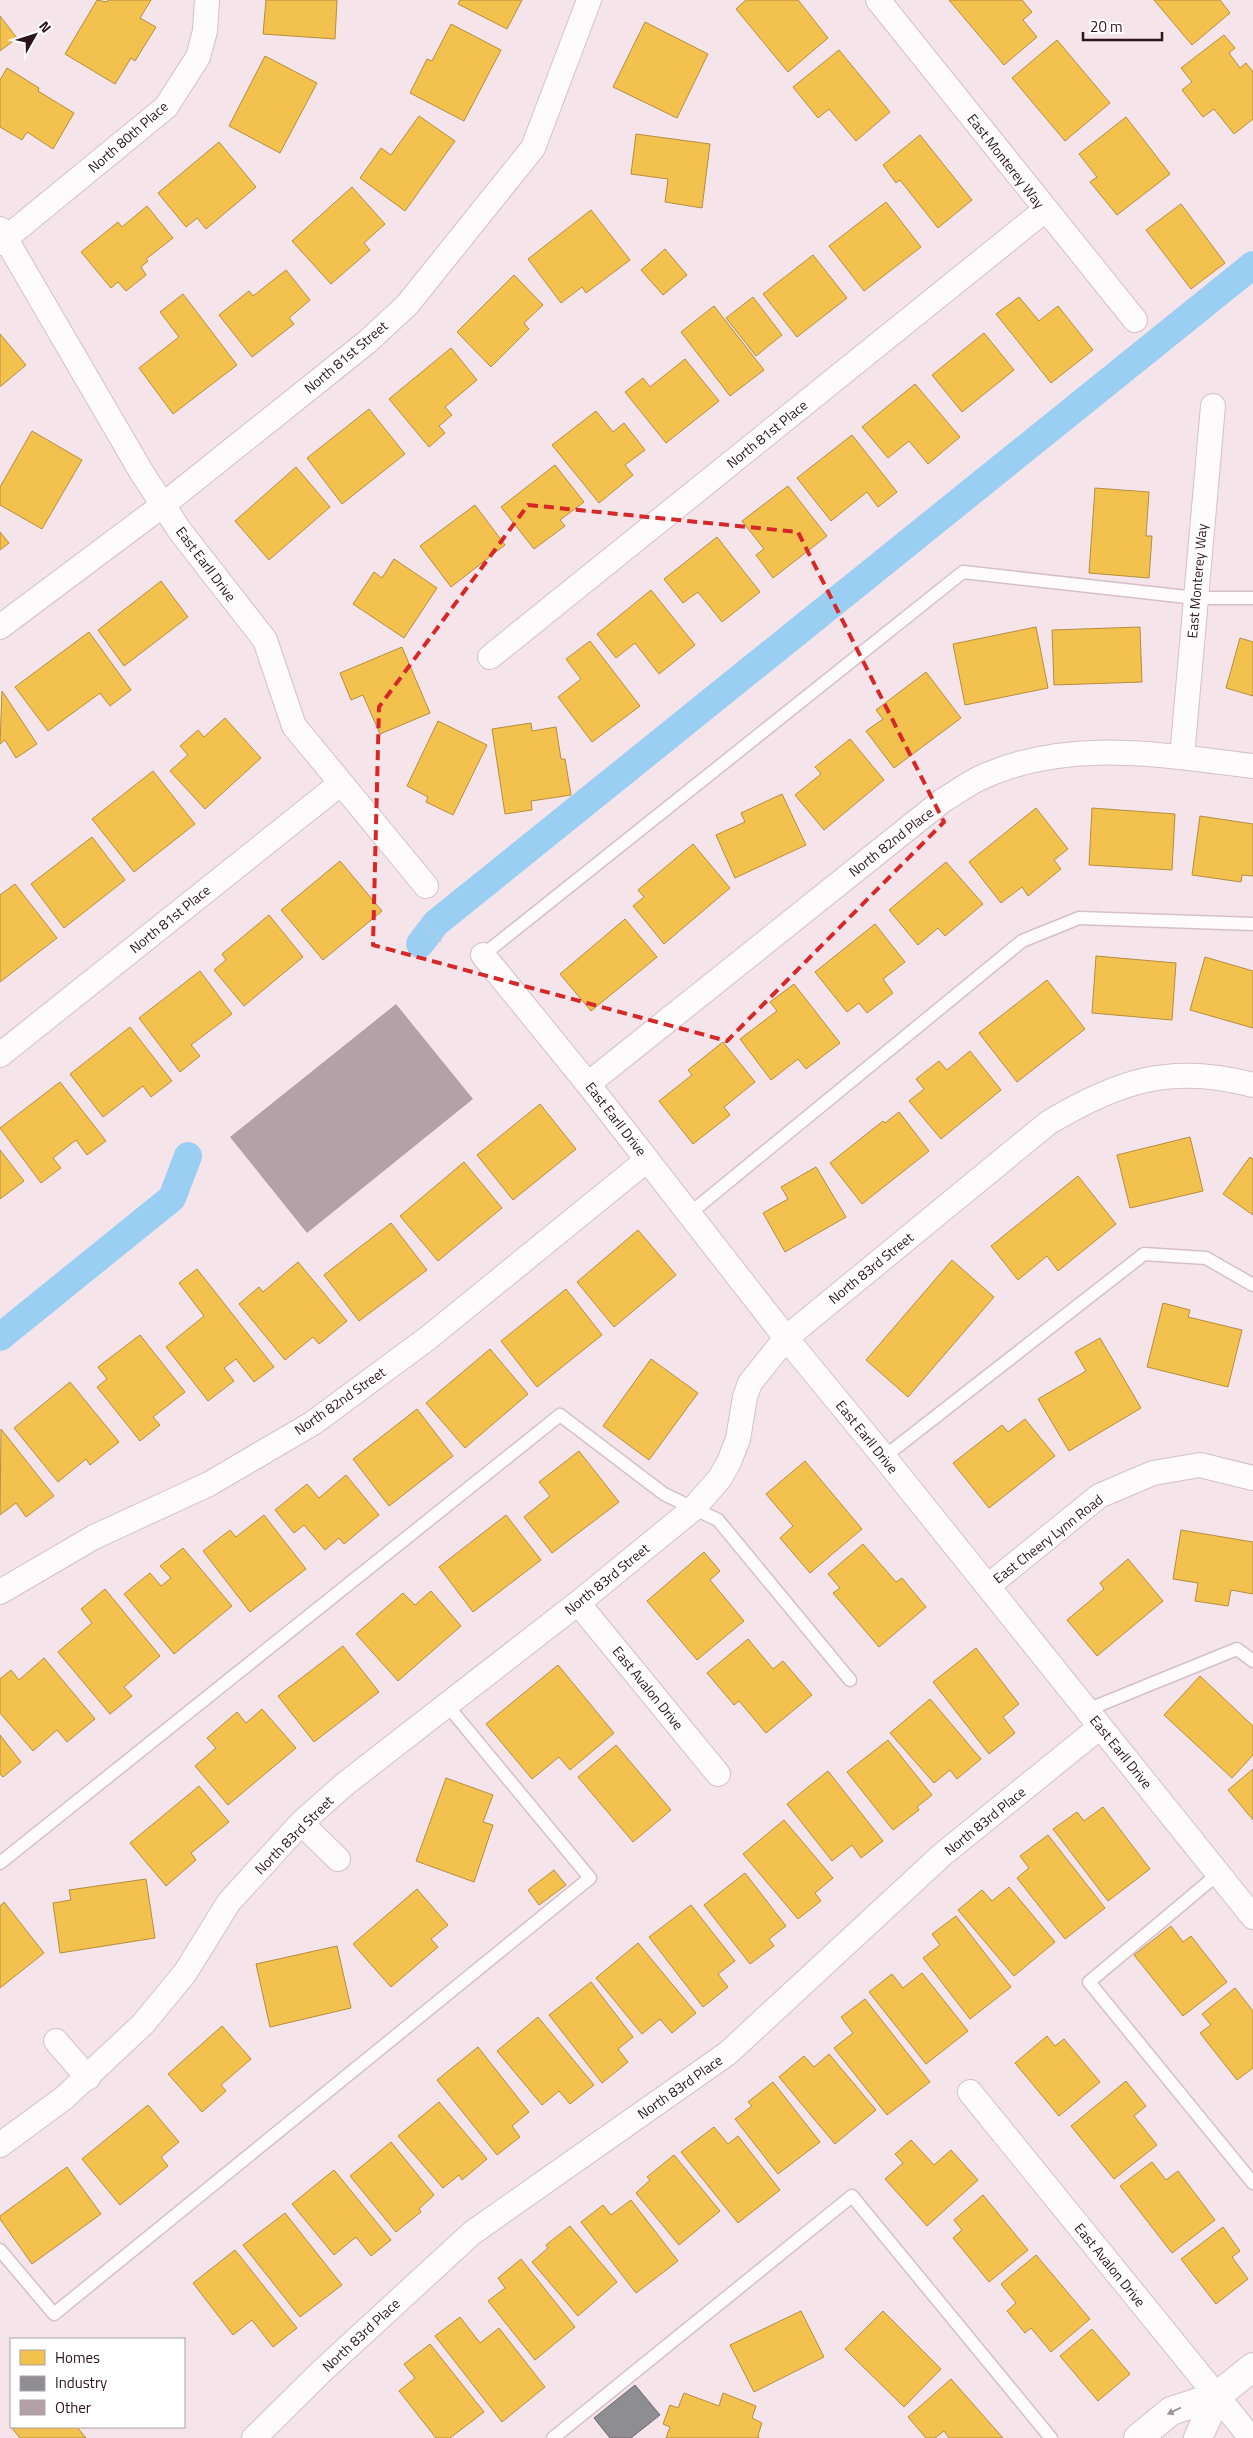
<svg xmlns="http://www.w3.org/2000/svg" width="1253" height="2438" viewBox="0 0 1253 2438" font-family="'Titillium Web',sans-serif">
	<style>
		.homes { fill: #f2c14e; stroke: #b78d3f }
		.industry { fill: #8d8d92; stroke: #70686f }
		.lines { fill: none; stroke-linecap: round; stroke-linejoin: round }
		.canal { stroke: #9bcef3; stroke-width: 28 }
		.building { fill: #b4a0a7 }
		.service-casing { stroke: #d5c0c7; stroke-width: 15 }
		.minor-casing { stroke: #d5c0c7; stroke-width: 26 }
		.tertiary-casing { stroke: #d5c0c7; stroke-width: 30 }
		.path { stroke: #d1c8cb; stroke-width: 3; stroke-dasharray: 1 4; stroke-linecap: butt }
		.service { stroke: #fefbfc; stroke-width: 12 }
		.minor { stroke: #fefbfc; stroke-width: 24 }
		.tertiary { stroke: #fefbfc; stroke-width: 28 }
		.oneway { fill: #a09397 }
		.marked { fill: none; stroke: #d62828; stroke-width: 4; stroke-dasharray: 10 6; stroke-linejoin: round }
		.labels { text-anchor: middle; stroke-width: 5; stroke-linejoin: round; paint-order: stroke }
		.street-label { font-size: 14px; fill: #2d131c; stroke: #fff }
	</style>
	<rect width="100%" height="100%" fill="#f5e5ea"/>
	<!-- homes -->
	<path class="homes" d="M97,0L107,2L108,0H151L140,18L156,27L135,61L131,58L115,84L65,54Z
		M266,0H337L335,39L263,34Z
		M460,0H522L507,29L458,4Z
		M746,0H798L828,38L788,72L736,9Z
		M949,0H1022L1032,12L1023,20L1037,37L1004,65Z
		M1154,0H1220L1230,13L1192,45Z
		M0,16L17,38L0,51Z
		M645,22L708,54L677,118L613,87Z
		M451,24L501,50L464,121L410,93L427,59L432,61Z
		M1224,35L1235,48L1229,53L1240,68L1246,63L1253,72V119L1234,134L1214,109L1203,117L1182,90L1192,82L1181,68Z
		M1057,40L1110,103L1065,141L1012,78Z
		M839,50L890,112L856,141L829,109L818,118L793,87Z
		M265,56L317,83L280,153L229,126Z
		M7,68L39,88L38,91L74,113L53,149L27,132L22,140L0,127V80Z
		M419,116L455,141L405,211L360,178L381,148L391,155Z
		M1126,117L1170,174L1117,215L1090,182L1097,177L1079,154Z
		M636,134L710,144L702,208L665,202L668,179L631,174Z
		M920,135L972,200L938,228L900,180L896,183L883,165Z
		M219,142L256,187L206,229L197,218L186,227L158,193Z
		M352,187L385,224L364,243L370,250L331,284L292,241Z
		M886,202L921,247L864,291L829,246Z
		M1181,204L1225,263L1191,289L1146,230Z
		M147,206L173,238L146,259L148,261L141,267L146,275L126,291L118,282L111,288L81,252L118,222L122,227Z
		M591,210L630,260L586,293L582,287L561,303L528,259Z
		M665,249L687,275L663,295L641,270Z
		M813,255L847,298L797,337L763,294Z
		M286,270L310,300L289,318L294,324L252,357L219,315L249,291L253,296Z
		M514,275L543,305L524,323L529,329L491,367L457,332Z
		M183,294L237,365L173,414L139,368L179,337L160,312Z
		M753,297L782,335L756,356L726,318Z
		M1019,297L1039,321L1058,306L1093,350L1051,383L996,314Z
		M714,306L764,370L730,396L681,332Z
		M984,333L1014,370L962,412L932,375Z
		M0,334L26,365L1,386H0Z
		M451,348L477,380L445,407L452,415L439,426L445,433L429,447L389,399Z
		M685,359L719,401L666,443L625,392L643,378L650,387Z
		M915,384L960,437L928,464L909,441L888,458L862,427Z
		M369,409L405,454L342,504L307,458Z
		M596,411L613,432L624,423L645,450L625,465L633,475L599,503L552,445Z
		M32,431L82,460L42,529L0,505V487Z
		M852,435L897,492L878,507L867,492L831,521L797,478Z
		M555,465L584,502L560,520L565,526L534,549L501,507Z
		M296,467L330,507L269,560L235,521Z
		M788,486L827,536L773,578L756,555L764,549L742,521Z
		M1095,488L1149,492L1146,536H1152L1149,578L1089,573Z
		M475,505L505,545L451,587L420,546Z
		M0,532L9,543L0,550Z
		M717,537L760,592L722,622L698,592L683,603L664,579Z
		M394,559L437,588L404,638L353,604L374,572L382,578Z
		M161,581L188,617L124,666L98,630Z
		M651,590L695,645L659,674L635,643L616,658L597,634Z
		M1036,627L1048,688L965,705L953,644Z
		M1140,627L1142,682L1054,685L1052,630Z
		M89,632L131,690L110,706L100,693L48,731L15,687Z
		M1240,638L1253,642V696L1226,688Z
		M590,641L640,706L592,742L558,697L581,679L566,659Z
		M402,647L430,713L380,734L363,695L351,700L340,673Z
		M926,672L961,718L894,768L866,731L883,719L876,710Z
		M2,691L37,744L16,758L5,740L0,744Z
		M225,718L261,758L205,809L170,771L188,755L180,746L198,730L204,737Z
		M438,721L487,745L453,815L426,802L428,797L407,786Z
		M531,723L532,731L556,727L561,759H565L571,795L531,801L532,810L505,814L492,729Z
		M850,739L884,780L824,830L795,795L821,774L815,767Z
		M153,771L195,824L134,872L92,819Z
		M782,794L806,845L735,878L716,835L745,822L741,813Z
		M1036,808L1068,849L1054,860L1061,869L1028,896L1022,887L1001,903L969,862Z
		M1092,808L1175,814L1172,870L1089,865Z
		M1200,816L1253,824V876L1242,875L1241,882L1192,875Z
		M92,837L125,880L64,928L31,884Z
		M693,844L730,888L664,944L633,906L644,897L638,890Z
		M340,861L382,911L323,960L281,910Z
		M946,862L983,904L945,936L938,928L918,945L889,910Z
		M15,884L57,938L0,982V895Z
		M269,915L303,957L244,1006L214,970L226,960L222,954Z
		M625,919L657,957L591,1011L560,974Z
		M875,924L905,962L883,979L893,993L867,1013L859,1003L847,1012L815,972Z
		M1096,956L1176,963L1172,1020L1092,1013Z
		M1205,957L1253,971V1028L1190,1010Z
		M200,971L232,1014L191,1045L200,1056L180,1072L139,1018Z
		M1047,980L1085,1029L1017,1082L979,1033Z
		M794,984L840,1043L806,1069L798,1059L771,1080L740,1039L777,1011L770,1002Z
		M130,1027L172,1081L151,1097L143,1086L103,1117L70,1074Z
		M723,1042L755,1082L724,1107L730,1115L693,1144L659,1101L692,1075L688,1070Z
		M970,1051L1001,1090L941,1139L909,1101L924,1089L916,1079L939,1061L947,1070Z
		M60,1082L106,1141L87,1155L76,1140L53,1158L61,1168L41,1183L0,1128Z
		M540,1104L576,1149L513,1200L477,1155Z
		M899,1112L929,1151L862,1204L830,1163L883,1121L885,1123Z
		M1190,1137L1203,1191L1130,1208L1117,1155Z
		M0,1150L24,1181L0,1199Z
		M1250,1157L1253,1159V1215L1223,1194Z
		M464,1162L502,1208L438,1261L400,1216Z
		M816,1167L846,1217L785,1252L763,1213L788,1199L781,1187Z
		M1078,1176L1116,1224L1058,1271L1047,1256L1018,1280L991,1246Z
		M391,1223L427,1270L359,1321L324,1275Z
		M638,1230L676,1275L614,1327L577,1282Z
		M952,1260L994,1297L908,1397L866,1360Z
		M298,1262L347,1321L319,1344L313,1337L285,1360L239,1304L259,1287L263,1292Z
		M197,1269L274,1367L254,1382L236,1359L224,1368L234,1381L208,1401L166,1347L204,1316L179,1283Z
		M566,1289L602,1335L537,1387L501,1341Z
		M1163,1303L1190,1310L1188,1317L1242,1330L1228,1387L1147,1367Z
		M140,1335L185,1392L153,1417L160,1425L140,1441L97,1387L107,1379L98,1367Z
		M1100,1338L1141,1408L1069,1451L1038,1399L1086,1371L1075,1352Z
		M490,1349L528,1394L465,1448L426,1403Z
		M651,1359L698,1393L649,1460L603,1426Z
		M70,1382L119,1442L90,1465L86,1459L58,1482L14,1428Z
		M417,1409L453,1456L389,1506L353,1459Z
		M1025,1419L1055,1456L989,1508L953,1463L1002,1425L1008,1432Z
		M1,1429L54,1496L26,1517L16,1503L0,1515Z
		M579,1451L619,1502L552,1553L524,1517L550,1496L539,1482Z
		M805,1461L862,1529L810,1573L780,1538L793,1526L766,1494Z
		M346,1475L379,1515L344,1544L339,1538L325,1550L304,1525L294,1533L275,1510L307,1484L319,1498Z
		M264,1515L306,1569L250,1612L203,1551L230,1530L236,1537Z
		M506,1515L541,1560L473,1612L439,1567Z
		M1181,1530L1253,1542V1594L1231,1590L1228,1606L1195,1601L1198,1583L1173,1579Z
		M863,1544L896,1582L902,1578L926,1607L879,1647L833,1593L840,1588L828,1574Z
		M183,1548L232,1606L174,1654L124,1594L150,1573L161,1586L171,1578L160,1566Z
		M704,1552L720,1571L710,1580L744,1621L697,1660L647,1601Z
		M1128,1559L1163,1601L1097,1656L1067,1620L1104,1589L1100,1583Z
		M105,1589L160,1656L124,1687L132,1696L110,1714L58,1652L92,1623L81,1609Z
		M431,1591L461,1626L398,1681L356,1634L403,1593L415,1605Z
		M748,1639L773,1669L783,1661L812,1695L766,1733L739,1701L734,1705L707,1673Z
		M343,1646L379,1692L314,1742L278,1696Z
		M976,1648L1019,1704L1003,1717L1015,1733L989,1754L933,1682Z
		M44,1658L95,1719L67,1742L57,1730L33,1751L0,1713V1679L11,1670L19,1680Z
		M558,1665L614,1733L570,1770L559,1757L532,1779L486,1724Z
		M1200,1676L1253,1726V1755L1232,1778L1164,1715Z
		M930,1699L981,1759L957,1779L950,1770L934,1783L890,1733Z
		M262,1709L296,1748L228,1805L195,1766L216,1748L207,1738L237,1712L246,1723Z
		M0,1735L21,1762L3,1777L0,1774Z
		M888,1740L932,1795L917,1807L919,1810L893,1830L847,1772Z
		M616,1745L671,1810L633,1842L578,1777Z
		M1253,1769V1820L1228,1790Z
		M828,1771L883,1841L861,1858L852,1845L832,1861L787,1804Z
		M446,1778L493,1795L483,1822L493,1825L474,1882L416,1861Z
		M199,1786L229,1822L191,1853L196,1860L166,1886L130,1843Z
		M1103,1807L1150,1869L1108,1901L1053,1829L1077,1812L1084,1821Z
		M784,1820L833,1878L815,1893L821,1901L798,1919L743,1854Z
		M1048,1835L1105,1908L1065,1939L1017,1878L1029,1868L1020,1856Z
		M554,1870L566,1885L539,1905L528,1890Z
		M745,1873L786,1926L769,1939L774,1946L750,1964L704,1905Z
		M146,1879L155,1938L60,1953L53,1903L71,1900L69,1890Z
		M1009,1887L1055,1942L1014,1976L958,1910L982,1890L992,1901Z
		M417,1889L448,1925L431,1939L438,1947L391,1987L353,1944Z
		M4,1902L44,1953L0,1988V1906Z
		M691,1905L735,1961L718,1974L728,1987L703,2007L649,1937Z
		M956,1916L1011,1987L970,2019L923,1958L940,1945L932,1934Z
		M1171,1926L1183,1942L1191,1936L1227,1982L1183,2016L1134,1955Z
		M638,1943L696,2013L672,2033L660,2019L642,2034L596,1978Z
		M337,1946L351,2008L270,2027L256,1964Z
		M922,1973L968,2031L926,2064L869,1992L892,1974L903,1988Z
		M591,1982L633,2037L618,2049L628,2062L602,2083L549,2015Z
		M1235,1988L1253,2011V2068L1237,2080L1200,2033L1211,2025L1202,2014Z
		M865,1999L930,2082L887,2115L834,2048L853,2033L841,2017Z
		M538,2017L594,2085L570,2104L559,2091L542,2105L497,2051Z
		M222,2026L251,2059L221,2085L226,2091L202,2112L168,2074Z
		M1047,2036L1055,2046L1064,2039L1100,2082L1059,2116L1015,2063Z
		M478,2047L529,2112L512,2126L520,2137L497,2155L437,2080Z
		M829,2054L876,2110L835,2144L779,2077L804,2056L814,2067Z
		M1126,2081L1146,2106L1134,2116L1157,2145L1114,2179L1071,2126Z
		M773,2082L820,2142L778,2174L735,2119L752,2106L748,2102Z
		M439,2102L487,2159L462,2180L459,2175L443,2188L398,2136Z
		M148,2105L179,2142L161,2157L168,2166L120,2205L82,2159Z
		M714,2127L728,2144L738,2136L780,2190L738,2223L681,2152Z
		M911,2140L934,2165L951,2150L978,2180L927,2226L885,2179L903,2163L895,2154Z
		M391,2142L434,2195L419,2209L421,2212L396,2232L350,2176Z
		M674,2155L720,2211L679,2245L636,2193L650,2180L647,2177Z
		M1152,2162L1166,2180L1178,2171L1215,2220L1172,2253L1120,2186Z
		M67,2167L101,2214L32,2264L0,2219V2216Z
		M334,2170L391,2240L371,2256L356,2237L334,2255L292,2204Z
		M983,2195L1028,2250L989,2282L953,2238L962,2230L954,2220Z
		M631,2200L678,2261L636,2293L581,2222L603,2205L611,2215Z
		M285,2213L342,2285L300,2317L243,2245Z
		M570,2226L617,2282L578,2316L532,2262L548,2248L546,2245Z
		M1223,2227L1240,2251L1232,2257L1248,2279L1216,2304L1181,2259Z
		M235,2250L297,2328L273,2347L252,2320L233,2335L193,2283Z
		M1036,2255L1090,2319L1051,2352L1031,2328L1025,2333L1007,2311L1016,2303L1001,2284Z
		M521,2259L575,2327L535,2360L488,2301L505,2288L498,2278Z
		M801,2311L824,2357L754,2392L730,2345Z
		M883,2311L941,2369L904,2407L845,2349Z
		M460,2317L480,2343L499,2328L545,2387L502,2422L435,2336Z
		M1092,2329L1130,2374L1098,2401L1060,2356Z
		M430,2344L484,2412L450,2438H436L399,2391L415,2378L404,2364Z
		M951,2379L1003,2438H949L944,2431L935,2438H926L908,2417Z
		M684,2393L719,2406L723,2393L756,2406L752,2418L762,2423L758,2435L759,2438H666L670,2427L663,2424L670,2405L678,2408Z
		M11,2427H77L86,2438H20Z"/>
	<!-- industry -->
	<path class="industry" d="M635,2385L660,2415L631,2438H610L594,2418Z"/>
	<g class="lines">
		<!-- canal -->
		<path class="canal" d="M420,944L436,923L1253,265
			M0,1337L172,1198L188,1156"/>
	</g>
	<!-- building -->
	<path class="building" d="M396,1004L473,1099L307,1233L230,1137Z"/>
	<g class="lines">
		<defs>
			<path id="service" d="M483,955L963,572L1196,598H1253
				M689,1214L1022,941L1079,918L1253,924
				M884,1457L1144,1254L1206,1258L1253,1285
				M1087,1710L1237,1649L1253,1661
				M0,1863L560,1415L664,1494L718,1520L850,1680
				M1218,1874L1089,1982L1253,2183
				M0,2250L54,2314L590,1878L447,1705
				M553,2438L852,2196L1051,2438"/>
			<path id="minor" d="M878,0L1135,320
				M0,229L142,473L180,531L265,640L294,726L426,886
				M0,243L166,107L198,57L205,31L207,0
				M0,627L163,505L367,342L407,305L533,148L589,0
				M490,657L1045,210
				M1182,757L1213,406
				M483,955L588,1084L786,1338L884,1457L1253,1917
				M0,1055L341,783
				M588,1084L942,801C954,794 966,785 978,779C1065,737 1161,755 1253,766
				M988,1586L1099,1496L1153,1473L1200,1465L1253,1478
				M0,1592L94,1537L209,1484L313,1423L428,1338L647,1160
				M578,1603L718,1774
				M301,1823L338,1859
				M56,2041L88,2078
				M970,2092L1251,2438
				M0,2145L64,2098L143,2024L185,1973L229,1902L301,1823L345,1784L578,1603L693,1509L720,1478L729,1462L738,1439L745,1397L750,1383L786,1338L1048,1123C1118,1081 1171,1063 1253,1085
				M254,2438L322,2371L472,2233L728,2053L943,1854L1100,1727"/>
			<path id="tertiary" d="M1138,2438L1171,2411L1217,2396L1253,2367
				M1198,2438L1217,2396"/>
		</defs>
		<!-- service casing -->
		<use href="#service" class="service-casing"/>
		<!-- minor casing -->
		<use href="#minor" class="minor-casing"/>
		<!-- tertiary casing -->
		<use href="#tertiary" class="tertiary-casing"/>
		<!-- path -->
		<path class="path" d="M424,922L441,942"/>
		<!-- service -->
		<use href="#service" class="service"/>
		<!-- minor -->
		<use href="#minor" class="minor"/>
		<!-- tertiary -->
		<use href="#tertiary" class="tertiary"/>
	</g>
	<!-- one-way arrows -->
	<defs><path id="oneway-solid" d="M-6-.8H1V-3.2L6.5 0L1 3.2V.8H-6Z" transform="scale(1.25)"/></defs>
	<use class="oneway" href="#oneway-solid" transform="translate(1174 2411) rotate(154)"/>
	<!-- marked area -->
	<path class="marked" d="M528,505L798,532L944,822L727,1041L373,945L379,707Z"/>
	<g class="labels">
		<!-- street labels -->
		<g class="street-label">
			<text transform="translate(128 137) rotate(-41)" y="5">North 80th Place</text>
			<text transform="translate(1006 161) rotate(52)" y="5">East Monterey Way</text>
			<text transform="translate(346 357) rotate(-40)" y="5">North 81st Street</text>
			<text transform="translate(767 434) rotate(-39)" y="5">North 81st Place</text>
			<text transform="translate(206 564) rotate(53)" y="5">East Earll Drive</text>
			<text transform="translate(1197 581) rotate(-85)" y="5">East Monterey Way</text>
			<text transform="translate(891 842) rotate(-38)" y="5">North 82nd Place</text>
			<text transform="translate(170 919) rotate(-39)" y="5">North 81st Place</text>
			<text transform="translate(616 1119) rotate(52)" y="5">East Earll Drive</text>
			<text transform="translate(871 1268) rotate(-39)" y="5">North 83rd Street</text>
			<text transform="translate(340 1401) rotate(-35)" y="5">North 82nd Street</text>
			<text transform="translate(867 1437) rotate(51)" y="5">East Earll Drive</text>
			<text transform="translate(1048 1539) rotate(-38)" y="5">East Cheery Lynn Road</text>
			<text transform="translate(607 1579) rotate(-39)" y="5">North 83rd Street</text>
			<text transform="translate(648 1688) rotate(51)" y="5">East Avalon Drive</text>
			<text transform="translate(1121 1752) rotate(51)" y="5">East Earll Drive</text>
			<text transform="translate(985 1821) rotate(-39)" y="5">North 83rd Place</text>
			<text transform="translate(294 1835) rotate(-45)" y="5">North 83rd Street</text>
			<text transform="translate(680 2087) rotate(-35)" y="5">North 83rd Place</text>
			<text transform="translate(1110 2265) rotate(51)" y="5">East Avalon Drive</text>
			<text transform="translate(361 2335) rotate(-43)" y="5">North 83rd Place</text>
		</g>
	</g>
	<!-- legend -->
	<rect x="10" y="2338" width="175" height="90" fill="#ffffff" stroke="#aba1a4"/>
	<rect x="20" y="2350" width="25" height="15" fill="#f2c14e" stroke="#aba1a4"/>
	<text x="55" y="2363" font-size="15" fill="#2d131c">Homes</text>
	<rect x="20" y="2376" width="25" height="15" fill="#8d8d92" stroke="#aba1a4"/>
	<text x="55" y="2388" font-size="15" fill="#2d131c">Industry</text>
	<rect x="20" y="2400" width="25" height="15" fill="#b4a0a7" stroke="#aba1a4"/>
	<text x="55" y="2413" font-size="15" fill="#2d131c">Other</text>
	<!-- north arrow -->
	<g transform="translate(35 35) rotate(51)" stroke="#ffffff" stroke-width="4" paint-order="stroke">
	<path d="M0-4L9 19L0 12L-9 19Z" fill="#2d131c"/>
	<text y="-8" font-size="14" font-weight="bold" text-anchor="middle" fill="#2d131c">N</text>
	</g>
	<!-- scale -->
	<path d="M1083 32v8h79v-8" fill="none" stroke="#2d131c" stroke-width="2.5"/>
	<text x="1090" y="32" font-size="15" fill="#2d131c" stroke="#ffffff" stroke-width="4" paint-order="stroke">20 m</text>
</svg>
